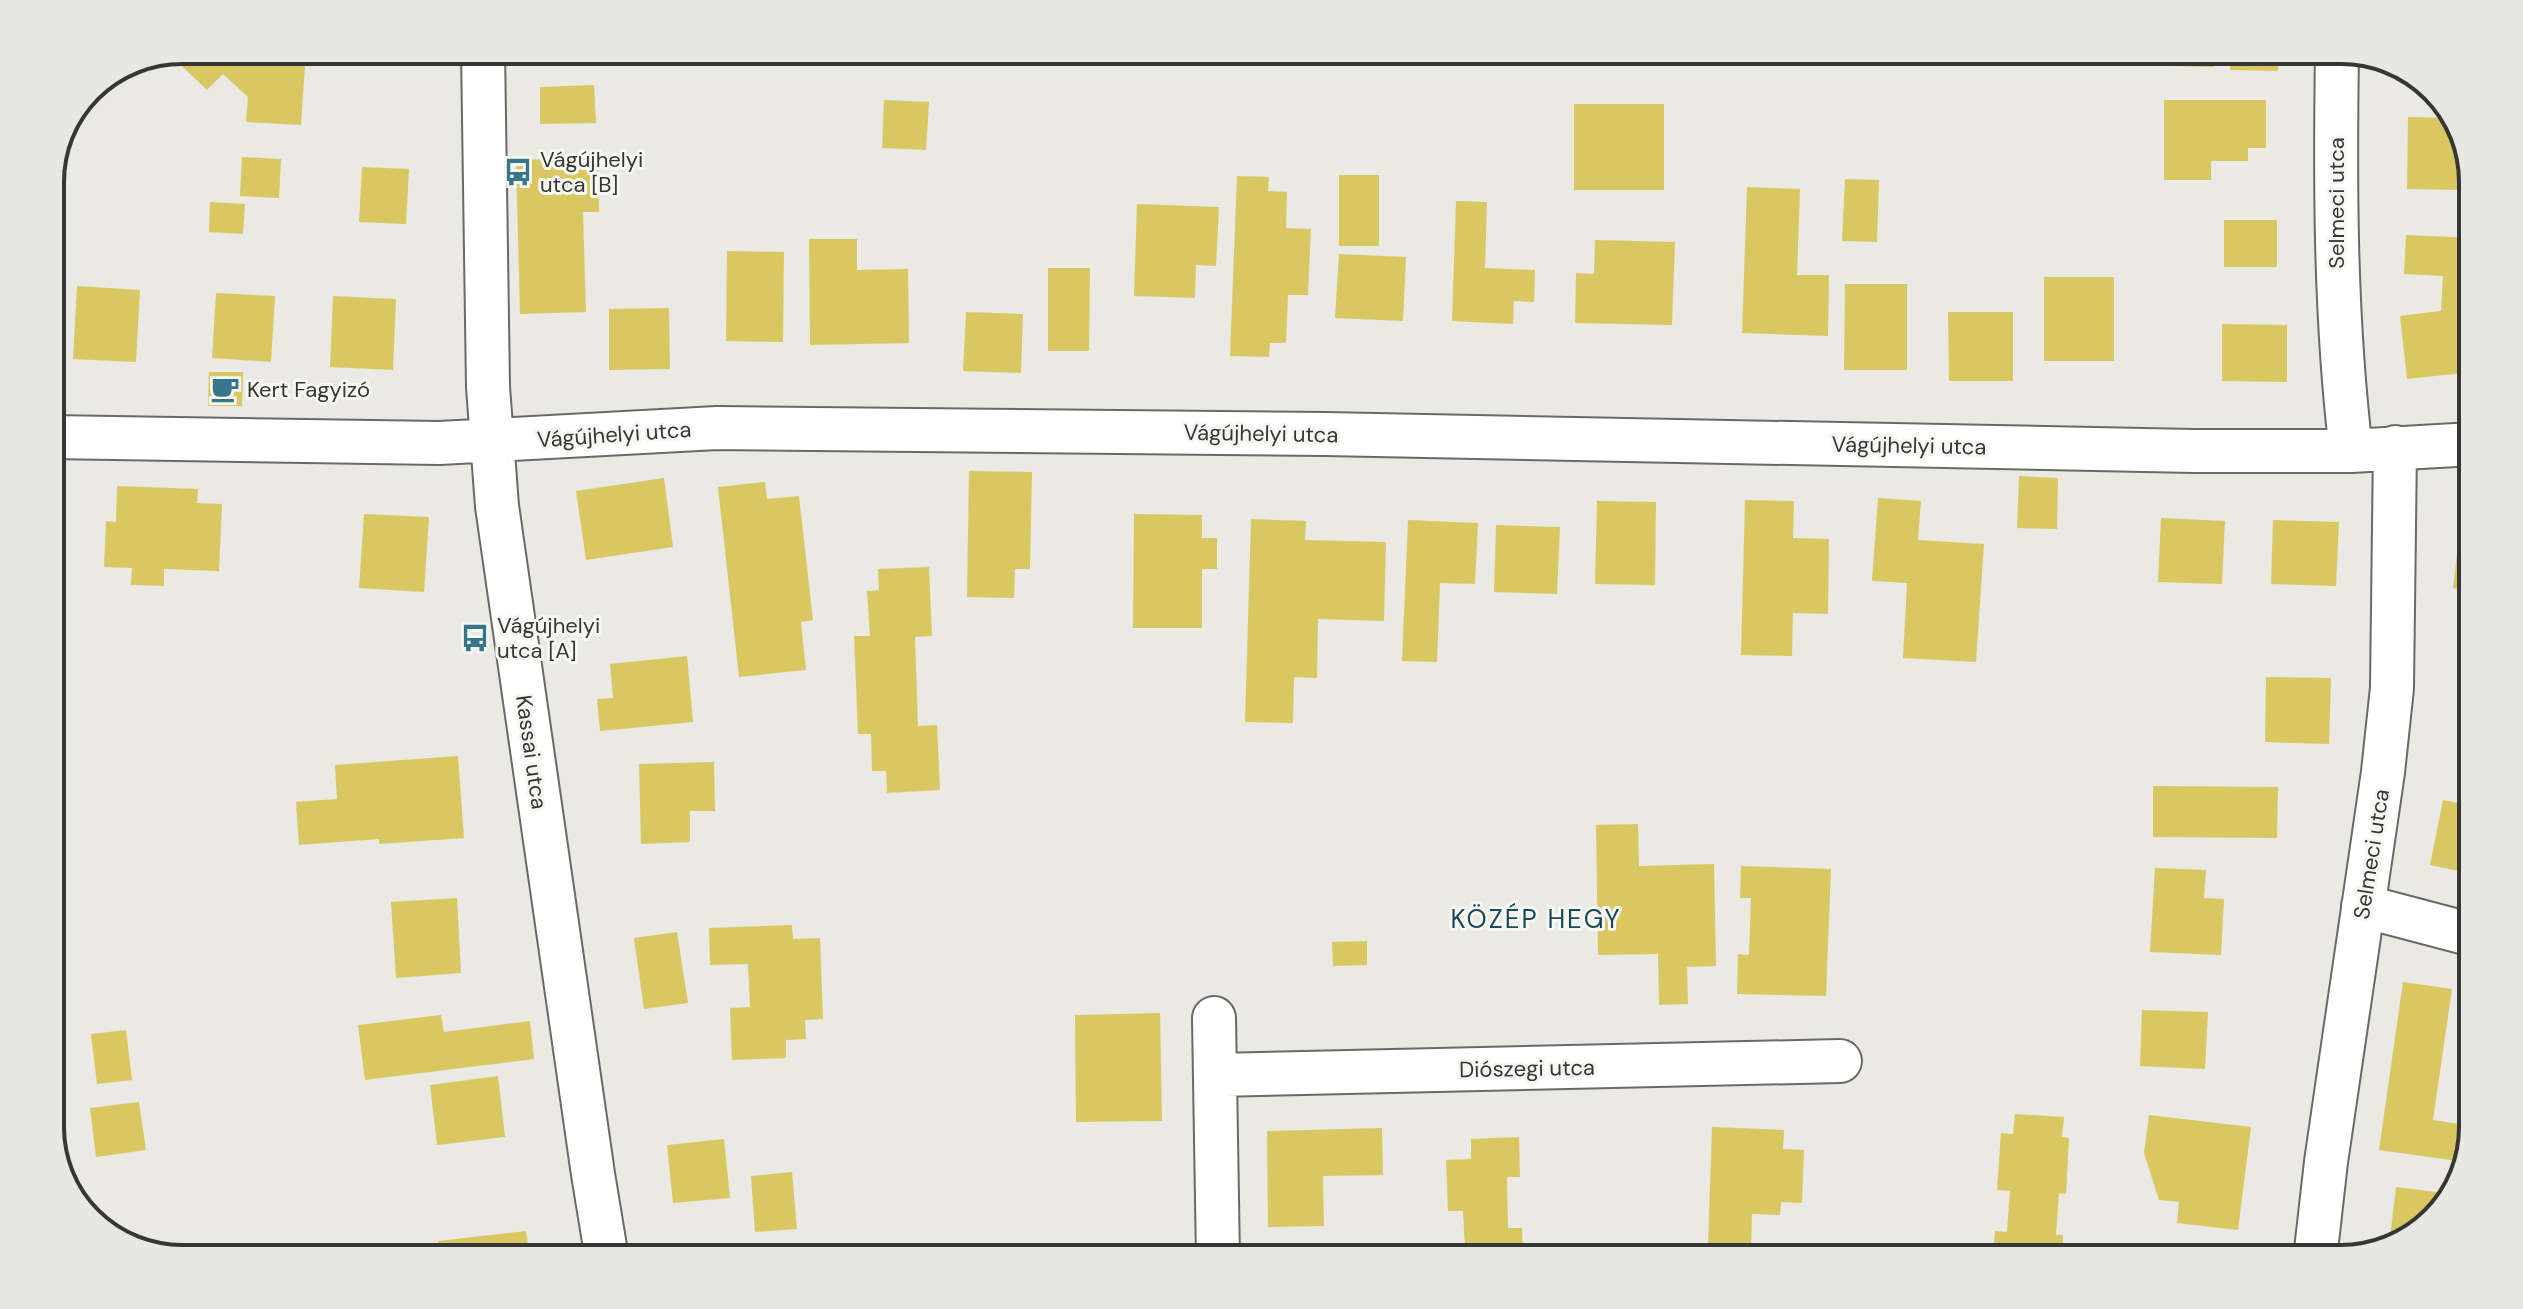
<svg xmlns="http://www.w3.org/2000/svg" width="2523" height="1309" viewBox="0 0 2523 1309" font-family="'DM Sans',sans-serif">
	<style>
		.building { fill: #d9c761 }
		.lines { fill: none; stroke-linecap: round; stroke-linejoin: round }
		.minor-casing { stroke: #6a6a65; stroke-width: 46 }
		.minor { stroke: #fff; stroke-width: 42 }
		.labels { text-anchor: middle; stroke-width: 6; stroke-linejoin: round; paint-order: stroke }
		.poi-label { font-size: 22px; fill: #363634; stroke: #f7f7f1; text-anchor: start }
		.street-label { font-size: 22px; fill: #363634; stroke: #f7f7f1 }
		.quarter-label { font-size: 26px; letter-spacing: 2px; fill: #174a5b; stroke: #f7f7f1 }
		.rim { fill: none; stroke: #363634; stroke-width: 4 }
	</style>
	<rect width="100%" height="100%" fill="#eae9e4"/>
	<!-- building -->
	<path class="building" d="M182,50H306L301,125L246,122L248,97L223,74L207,90L170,55Z
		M2173,50H2214V67L2173,66Z
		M2231,50H2278V71L2230,70Z
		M594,85L596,123L540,124V87Z
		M884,100L929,102L926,150L882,148Z
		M2164,100H2266V148H2248V161H2211V180H2164Z
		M1574,104H1664V190H1574Z
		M2408,117L2454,118L2463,145L2462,190L2407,189Z
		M242,157L281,159L279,198L240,196Z
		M598,158L599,212H583L586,312L520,314L516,160Z
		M362,167L409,169L406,224L359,222Z
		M1339,175H1379V246H1339Z
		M1237,176L1269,177L1268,191L1287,192L1286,228L1311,229L1308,295H1288L1286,343H1270L1269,357L1230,356Z
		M1845,179L1879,180L1877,242L1842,241Z
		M1747,187L1800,189L1797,275H1829L1828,336L1742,333Z
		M1456,201L1487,202L1485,268L1535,270L1534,302L1514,301L1513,324L1452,321Z
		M210,202L245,204L243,234L209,232Z
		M1137,204L1219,207L1216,266L1196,265L1195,298L1134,296Z
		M2224,220H2277V267H2224Z
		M2406,235L2473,238V372L2407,379L2400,316L2441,311L2443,276L2404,274Z
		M809,239H857V270L908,269L909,343L810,345Z
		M1595,240L1675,242L1672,325L1575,323L1576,273L1594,274Z
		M727,251L784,252L783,342L726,341Z
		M1339,254L1406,257L1403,321L1335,318Z
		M1048,268H1090L1089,351H1048Z
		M2044,277H2114V361H2044Z
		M1845,284H1907V370H1844Z
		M77,286L140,290L136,362L73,359Z
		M216,293L275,296L271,362L212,358Z
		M333,296L396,299L393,370L330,367Z
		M669,308L670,369L609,370V309Z
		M966,312L1023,314L1021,373L963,371Z
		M1948,312H2013V381H1949Z
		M2222,324L2287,325V382L2222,381Z
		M209,372H243L242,406H208Z
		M969,471L1032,472L1030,569H1015L1014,598L967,597Z
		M2019,476L2058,478L2057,529L2017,528Z
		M664,478L673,547L586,560L576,491Z
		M765,482L767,499L799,496L813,620L801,622L806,670L739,677L718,487Z
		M117,486L198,489L197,503L222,504L219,571L164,569V586L131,585L132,568L104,567L106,521L116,522Z
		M1878,498L1921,501L1918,540L1984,544L1976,662L1903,658L1907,583L1872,581Z
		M1745,500L1794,501L1793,538L1829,539L1828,614L1793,613L1792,656L1741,655Z
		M1597,501L1656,502L1655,585L1595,584Z
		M2462,513L2473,514V591L2453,588Z
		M364,514L429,517L424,592L359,588Z
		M1134,514L1202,515V538H1217V569H1202V628H1133Z
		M2161,518L2225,521L2222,584L2158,582Z
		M1251,519L1306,521L1305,540L1386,542L1384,621L1318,619L1317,678L1294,677L1293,723L1245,722Z
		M1408,520L1478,523L1475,584L1440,583L1437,662L1402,661Z
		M2273,520L2339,522L2336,586L2271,584Z
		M1496,525L1560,527L1557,594L1494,592Z
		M929,567L932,636L915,637L918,726L937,725L940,790L887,793L886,771H872L871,734H858L854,636H870L867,591L879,590L878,569Z
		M687,656L693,722L600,731L597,699L613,698L610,664Z
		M2266,677L2331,678L2329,744L2265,742Z
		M62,678L65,707L50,709V679Z
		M458,756L464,838L379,844V839L299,845L296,802L337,799L335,765Z
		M714,762L715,811H690V842L641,844L639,764Z
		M57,773L61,833L50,834V774Z
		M2153,786L2278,787L2277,838L2153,837Z
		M2443,800L2473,806V874L2430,865Z
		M1638,824L1639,866L1714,864L1716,966L1687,967L1688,1004L1659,1005L1658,954L1598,955L1596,825Z
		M1741,866L1831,869L1826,996L1737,994L1738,954L1749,955L1751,898H1740Z
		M2155,868L2206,870L2204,898L2224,899L2221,955L2150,952Z
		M457,898L461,973L396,978L391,902Z
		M792,925L793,939L820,938L823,1019L805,1020L806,1039L786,1040V1058L732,1060L730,1008L750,1007L748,964L710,965L709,928Z
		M677,932L688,1003L644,1009L634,938Z
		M1367,941V965L1333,966L1332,942Z
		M2403,982L2452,989L2433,1120L2473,1126L2465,1162L2379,1150Z
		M2142,1010L2208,1012L2205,1069L2140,1066Z
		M1160,1013L1162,1121L1076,1122L1075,1015Z
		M441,1015L444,1032L530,1021L534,1059L365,1080L358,1025Z
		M126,1030L132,1080L97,1084L91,1034Z
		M498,1076L505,1137L437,1145L430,1085Z
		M139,1102L146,1150L96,1157L90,1108Z
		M2015,1114L2064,1117L2062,1137L2069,1138L2066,1194L2059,1193L2056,1235H2063L2062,1259H1993L1995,1231L2007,1232L2010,1191L1997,1190L2001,1133L2013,1134Z
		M2149,1115L2251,1127L2238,1230L2177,1223L2179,1202L2159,1200L2144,1153Z
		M1712,1127L1784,1130L1783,1149L1804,1150L1802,1203L1781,1202L1780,1215L1752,1214L1751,1248L1708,1246Z
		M1382,1128L1383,1175L1323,1176L1324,1226L1268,1227L1267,1131Z
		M1519,1137L1520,1177H1507L1508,1228H1522L1523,1259H1441V1248L1465,1247L1463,1211H1448L1446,1160L1471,1159V1139Z
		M724,1139L730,1198L673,1203L667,1145Z
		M792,1172L797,1229L755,1232L751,1176Z
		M2396,1187L2452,1194L2407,1241L2389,1246Z
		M526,1231L530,1259H441L438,1241Z"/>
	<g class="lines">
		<defs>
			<path id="minor" d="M483,50L488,387L497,506L593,1174L607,1259
				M2337,50C2335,184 2335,317 2351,451
				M50,437L439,443L717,428L1325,434L2194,451H2351L2473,444
				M2363,906L2473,935
				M1214,1018L1218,1259
				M1215,1075L1840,1061
				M2315,1259L2326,1162L2383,772L2392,688L2395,447"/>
		</defs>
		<!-- minor casing -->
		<use href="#minor" class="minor-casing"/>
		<!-- minor -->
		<use href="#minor" class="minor"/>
	</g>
	<!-- icons -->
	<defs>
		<symbol id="bus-bare" viewBox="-9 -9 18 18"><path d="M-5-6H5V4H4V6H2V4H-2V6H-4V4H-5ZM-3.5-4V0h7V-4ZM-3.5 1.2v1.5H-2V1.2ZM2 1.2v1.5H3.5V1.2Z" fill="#37758b" stroke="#f7f7f1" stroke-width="2.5" paint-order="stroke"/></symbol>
		<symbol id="cafe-bare" viewBox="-9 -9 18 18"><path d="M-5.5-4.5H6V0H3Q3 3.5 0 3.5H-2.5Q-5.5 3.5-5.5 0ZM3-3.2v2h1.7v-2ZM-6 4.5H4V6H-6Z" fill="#37758b" stroke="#f7f7f1" stroke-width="2.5" paint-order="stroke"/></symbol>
	</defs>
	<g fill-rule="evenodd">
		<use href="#bus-bare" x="498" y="152" width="40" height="40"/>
		<use href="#cafe-bare" x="205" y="369" width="40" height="40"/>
		<use href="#bus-bare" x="455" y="618" width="40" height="40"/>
	</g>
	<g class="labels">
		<!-- poi labels -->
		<g class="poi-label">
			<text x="540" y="167">Vágújhelyi<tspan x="540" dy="25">utca [B]</tspan></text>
			<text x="247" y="397">Kert Fagyizó</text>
			<text x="497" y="633">Vágújhelyi<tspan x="497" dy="25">utca [A]</tspan></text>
		</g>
		<!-- street labels -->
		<g class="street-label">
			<text transform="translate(2336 203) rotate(-90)" y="8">Selmeci utca</text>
			<text transform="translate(1261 433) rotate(1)" y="8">Vágújhelyi utca</text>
			<text transform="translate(614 434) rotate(-4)" y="8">Vágújhelyi utca</text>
			<text transform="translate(1909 445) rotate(1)" y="8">Vágújhelyi utca</text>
			<text transform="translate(532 752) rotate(82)" y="8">Kassai utca</text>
			<text transform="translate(2371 854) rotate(-81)" y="8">Selmeci utca</text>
			<text transform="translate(1527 1068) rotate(-1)" y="8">Diószegi utca</text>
		</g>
		<!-- quarter labels -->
		<g class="quarter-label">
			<text x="1536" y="928">KÖZÉP HEGY</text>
		</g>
	</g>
	<!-- crop -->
	<path d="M0 0H2523V1309H0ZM182 64H2341A118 118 0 0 1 2459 182V1127A118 118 0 0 1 2341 1245H182A118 118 0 0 1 64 1127V182A118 118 0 0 1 182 64Z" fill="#e8e8e2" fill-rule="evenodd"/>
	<path class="rim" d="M182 64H2341A118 118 0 0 1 2459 182V1127A118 118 0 0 1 2341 1245H182A118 118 0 0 1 64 1127V182A118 118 0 0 1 182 64Z"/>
</svg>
